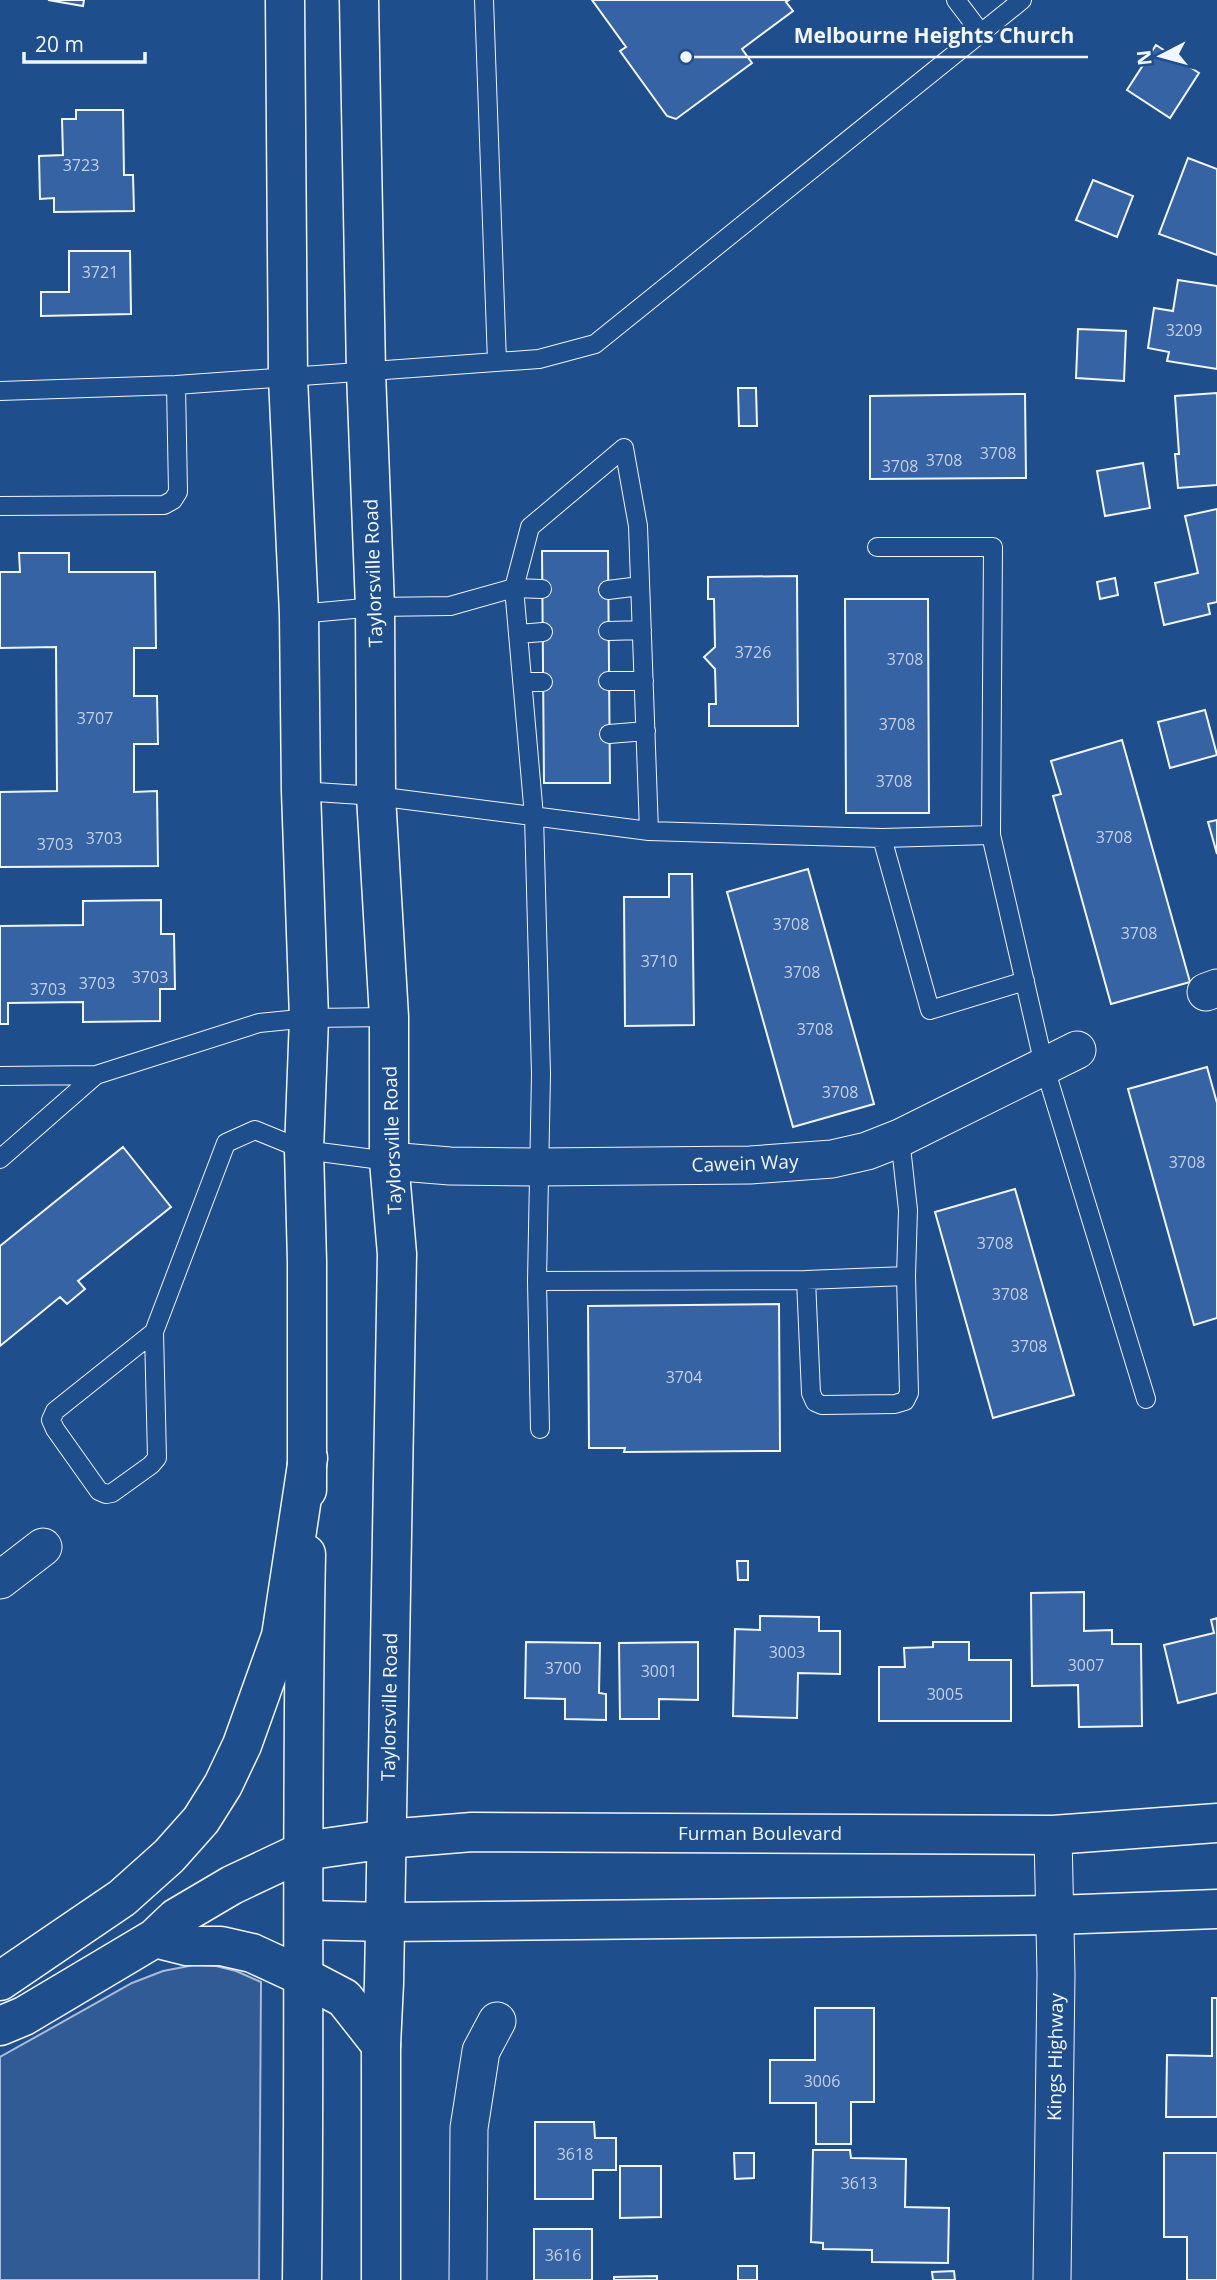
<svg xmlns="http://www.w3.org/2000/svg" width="1217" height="2280" viewBox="0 0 1217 2280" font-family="'Open Sans',sans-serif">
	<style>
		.built { fill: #305b95; stroke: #a8bbd7; stroke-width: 2 }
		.building { fill: #3563a3; stroke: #f2f6ff; stroke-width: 2 }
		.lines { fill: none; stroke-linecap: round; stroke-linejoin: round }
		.lane-casing { stroke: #f2f6ff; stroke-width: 20 }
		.street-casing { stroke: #f2f6ff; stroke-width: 39 }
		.secondary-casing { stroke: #f2f6ff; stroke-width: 41 }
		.primary-casing { stroke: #f2f6ff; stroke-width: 41 }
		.highway-casing { stroke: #f2f6ff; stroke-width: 41 }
		.lane { stroke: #1f4e8c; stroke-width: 18 }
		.street { stroke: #1f4e8c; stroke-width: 37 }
		.secondary { stroke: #1f4e8c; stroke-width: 38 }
		.primary { stroke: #1f4e8c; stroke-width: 38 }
		.highway { stroke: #1f4e8c; stroke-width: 38 }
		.labels { text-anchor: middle; stroke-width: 5; stroke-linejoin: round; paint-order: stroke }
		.number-label { font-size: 16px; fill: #c3d1e8 }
		.street-label { font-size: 19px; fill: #f2f6ff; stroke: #1f4e8c }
		.leader { fill: none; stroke: #f2f6ff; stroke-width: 2.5 }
		.callout-dot { fill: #f2f6ff; stroke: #1f4e8c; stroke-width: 2.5 }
		.callout-label { font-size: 21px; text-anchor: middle; font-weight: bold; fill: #f2f6ff; stroke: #1f4e8c; stroke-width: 5; stroke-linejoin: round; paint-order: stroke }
	</style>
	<rect width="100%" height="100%" fill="#1f4e8c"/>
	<!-- built -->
	<path class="built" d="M194,1965L216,1966L236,1971L261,1982L259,2280H0V2057L132,1983L163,1971Z"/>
	<!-- building -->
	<path class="building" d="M48,0H84L83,6Z
		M592,0H789L786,2L793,11L742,49L752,63L676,119L667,116L620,51L626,47Z
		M1156,45L1199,73L1170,118L1127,90Z
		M76,110H123L124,175H133L134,211L54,212V198L40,199L39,156L63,155L62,119H76Z
		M1188,158L1217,169V255L1159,234Z
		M1093,180L1133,196L1117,237L1076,220Z
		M69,251H130L131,314L41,316V292H69Z
		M1178,280L1217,286V369L1167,361L1169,352L1148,348L1154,308L1173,311Z
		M1078,329L1126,331L1124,381L1076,378Z
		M738,388H756L757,426H739Z
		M1217,393V485L1178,488L1175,454H1179L1175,396Z
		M1025,394L1026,478L870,479V396Z
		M1143,463L1150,508L1105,516L1097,471Z
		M1217,509V602L1208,604L1210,614L1164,625L1155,583L1198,573L1185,516Z
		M542,551H608L610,783H544Z
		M19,553H69V572H155L156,648H134V696H157L158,744H134V792L157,791L158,866L0,867V792L57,791L56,647L0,648V572H20Z
		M797,576L798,726H709V704H716L715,669L704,657L715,647L714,599H708V577Z
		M1115,578L1118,595L1100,599L1097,582Z
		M845,599H928L929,813H846Z
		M1205,710L1217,755L1170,768L1158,722Z
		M1122,740L1190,982L1111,1004L1053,796L1061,794L1051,761Z
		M1217,820V854L1208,822Z
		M808,869L874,1104L793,1127L727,892Z
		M669,874H692L694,1025L625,1026L624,897H669Z
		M161,900V934H174L175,989H160V1021L83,1022V1002L8,1003V1024H0V926L83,925V901Z
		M1207,1067L1217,1103V1318L1194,1325L1128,1089Z
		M123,1147L171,1207L78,1281L85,1289L67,1304L60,1297L0,1346V1246Z
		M1015,1189L1074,1395L993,1418L935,1212Z
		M779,1304L780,1451L624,1452L625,1448H589L588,1306Z
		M737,1561H748V1580H738Z
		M1084,1592V1631L1112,1630V1644H1141L1142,1726L1079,1727L1078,1685L1032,1686L1031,1593Z
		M760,1616L819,1617V1631H840V1674L798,1673L797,1718L733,1716L735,1629L760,1630Z
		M1217,1618V1693L1178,1703L1164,1645L1214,1633L1211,1620Z
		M526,1642L600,1643L599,1693L606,1694V1720L565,1719V1699L525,1698Z
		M698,1642V1700L659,1699V1719H620L619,1643Z
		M933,1642H969V1660H1011V1721H879V1667H905L904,1648L933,1647Z
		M1212,1998H1217V2117H1166L1167,2055L1212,2056Z
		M815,2008H874V2102H851V2144H816V2103H770V2060H815Z
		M535,2122H594L595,2138H616V2170H593V2199H535Z
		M813,2150H850L851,2158L906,2159L905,2207L949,2208L948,2263L872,2262V2250L823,2249V2243L811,2242Z
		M734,2153H754V2178L735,2179Z
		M1164,2153H1217V2280H1187V2237H1164Z
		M620,2166H661V2217L620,2218Z
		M534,2229H592V2280H534Z
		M738,2266H757V2280H738Z
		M954,2271L955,2280H933L932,2272Z
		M657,2276V2280H614V2277Z"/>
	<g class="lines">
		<defs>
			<path id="lane" d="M484,0L497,362
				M956,0L981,33
				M0,391L176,385
				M0,506L164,505L173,500L178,492L176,385L539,359L595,344L1022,0
				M542,589L514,588L534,816L541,1074L537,1281L806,1280L906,1276L908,1210L900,1138
				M608,590L640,586
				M299,614L375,607L450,606L514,588L530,527L624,448L638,526L649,831
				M608,631L642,630
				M518,634L543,632
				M608,681H644
				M522,682H543
				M609,734L646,731
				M301,791L376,796L649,831L882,838L991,835L993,547H877
				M991,835L1044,1065L1146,1399
				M882,838L930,1010L1025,981
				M0,1076L96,1075L259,1023L309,1018L389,1017
				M0,1159L96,1075
				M806,1280L811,1393L815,1402L822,1405L895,1404L905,1401L909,1393L906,1276
				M537,1281L540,1429
				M154,1332L157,1458L151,1465L112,1493L106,1494L99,1491L55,1429L51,1420L55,1411L154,1332L226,1143L255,1130L304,1150L389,1161"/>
			<path id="street" d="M1206,992L1217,988
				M389,1161L450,1166L538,1167L750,1165L832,1159L867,1151L900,1138L1077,1050
				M0,1580L43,1547
				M468,2280L469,2128L481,2051L497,2021
				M1052,2280L1056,1974L1053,1835"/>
			<path id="secondary" d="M304,1851L387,1839L472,1832L1053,1835L1217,1823
				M304,1920L385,1922L1055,1915L1217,1909"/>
			<path id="primary" d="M285,0L288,378L299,614L301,791L309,1018L304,1150L307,1262V1490
				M359,0L366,372L375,607L376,796L389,1017V1161L397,1254L384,1983L381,2045V2280
				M302,2280C305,2038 301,1796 306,1554"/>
			<path id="highway" d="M155,1938L187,1946H221L252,1953L304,1977L344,1998L381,2045
				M0,1981L122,1898L169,1856L201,1820L223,1785L242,1745L281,1636L308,1458
				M0,2026L24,2016L155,1938L176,1918L232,1885L304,1851"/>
		</defs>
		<!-- lane casing -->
		<use href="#lane" class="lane-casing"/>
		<!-- street casing -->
		<use href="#street" class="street-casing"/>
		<!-- secondary casing -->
		<use href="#secondary" class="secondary-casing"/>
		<!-- primary casing -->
		<use href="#primary" class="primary-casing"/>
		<!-- highway casing -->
		<use href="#highway" class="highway-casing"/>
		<!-- lane -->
		<use href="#lane" class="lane"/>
		<!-- street -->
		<use href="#street" class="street"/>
		<!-- secondary -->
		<use href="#secondary" class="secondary"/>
		<!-- primary -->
		<use href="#primary" class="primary"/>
		<!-- highway -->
		<use href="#highway" class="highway"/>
	</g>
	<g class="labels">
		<!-- number labels -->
		<g class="number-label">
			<text x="81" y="171">3723</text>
			<text x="100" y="278">3721</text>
			<text x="1184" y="336">3209</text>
			<text x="998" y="459">3708</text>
			<text x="944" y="466">3708</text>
			<text x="900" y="472">3708</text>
			<text x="753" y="658">3726</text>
			<text x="905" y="665">3708</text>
			<text x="95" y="724">3707</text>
			<text x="897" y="730">3708</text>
			<text x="894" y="787">3708</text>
			<text x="1114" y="843">3708</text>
			<text x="104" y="844">3703</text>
			<text x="55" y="850">3703</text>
			<text x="791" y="930">3708</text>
			<text x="1139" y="939">3708</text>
			<text x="659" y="967">3710</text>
			<text x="802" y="978">3708</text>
			<text x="150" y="983">3703</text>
			<text x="97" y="989">3703</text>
			<text x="48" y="995">3703</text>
			<text x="815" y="1035">3708</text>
			<text x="840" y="1098">3708</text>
			<text x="1187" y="1168">3708</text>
			<text x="995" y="1249">3708</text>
			<text x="1010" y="1300">3708</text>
			<text x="1029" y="1352">3708</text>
			<text x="684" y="1383">3704</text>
			<text x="787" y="1658">3003</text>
			<text x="1086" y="1671">3007</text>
			<text x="563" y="1674">3700</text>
			<text x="659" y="1677">3001</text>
			<text x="945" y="1700">3005</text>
			<text x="822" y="2087">3006</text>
			<text x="575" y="2160">3618</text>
			<text x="859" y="2189">3613</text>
			<text x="563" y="2261">3616</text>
		</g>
		<!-- street labels -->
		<g class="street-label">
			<text transform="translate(373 573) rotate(-92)" y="7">Taylorsville Road</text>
			<text transform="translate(392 1140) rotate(-92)" y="7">Taylorsville Road</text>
			<text transform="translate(745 1163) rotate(-2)" y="7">Cawein Way</text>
			<text transform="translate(389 1707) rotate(-89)" y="7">Taylorsville Road</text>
			<text x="760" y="1840">Furman Boulevard</text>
			<text transform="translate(1055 2057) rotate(-89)" y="7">Kings Highway</text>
		</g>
	</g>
	<!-- callouts -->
	<path class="leader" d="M686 57L780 57H1088"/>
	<circle class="callout-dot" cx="686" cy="57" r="7"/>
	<g class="callout-label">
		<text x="934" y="43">Melbourne Heights Church</text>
	</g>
	<!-- north arrow -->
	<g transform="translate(1161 56) rotate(264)" stroke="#1f4e8c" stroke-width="5" paint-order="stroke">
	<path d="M0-5L12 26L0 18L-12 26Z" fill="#f2f6ff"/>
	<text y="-10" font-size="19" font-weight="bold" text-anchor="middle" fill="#f2f6ff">N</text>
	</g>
	<!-- scale -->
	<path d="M24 52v10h121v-10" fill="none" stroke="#f2f6ff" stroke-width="3.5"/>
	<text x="35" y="52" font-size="21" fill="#f2f6ff" stroke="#1f4e8c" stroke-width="5" paint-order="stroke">20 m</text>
</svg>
